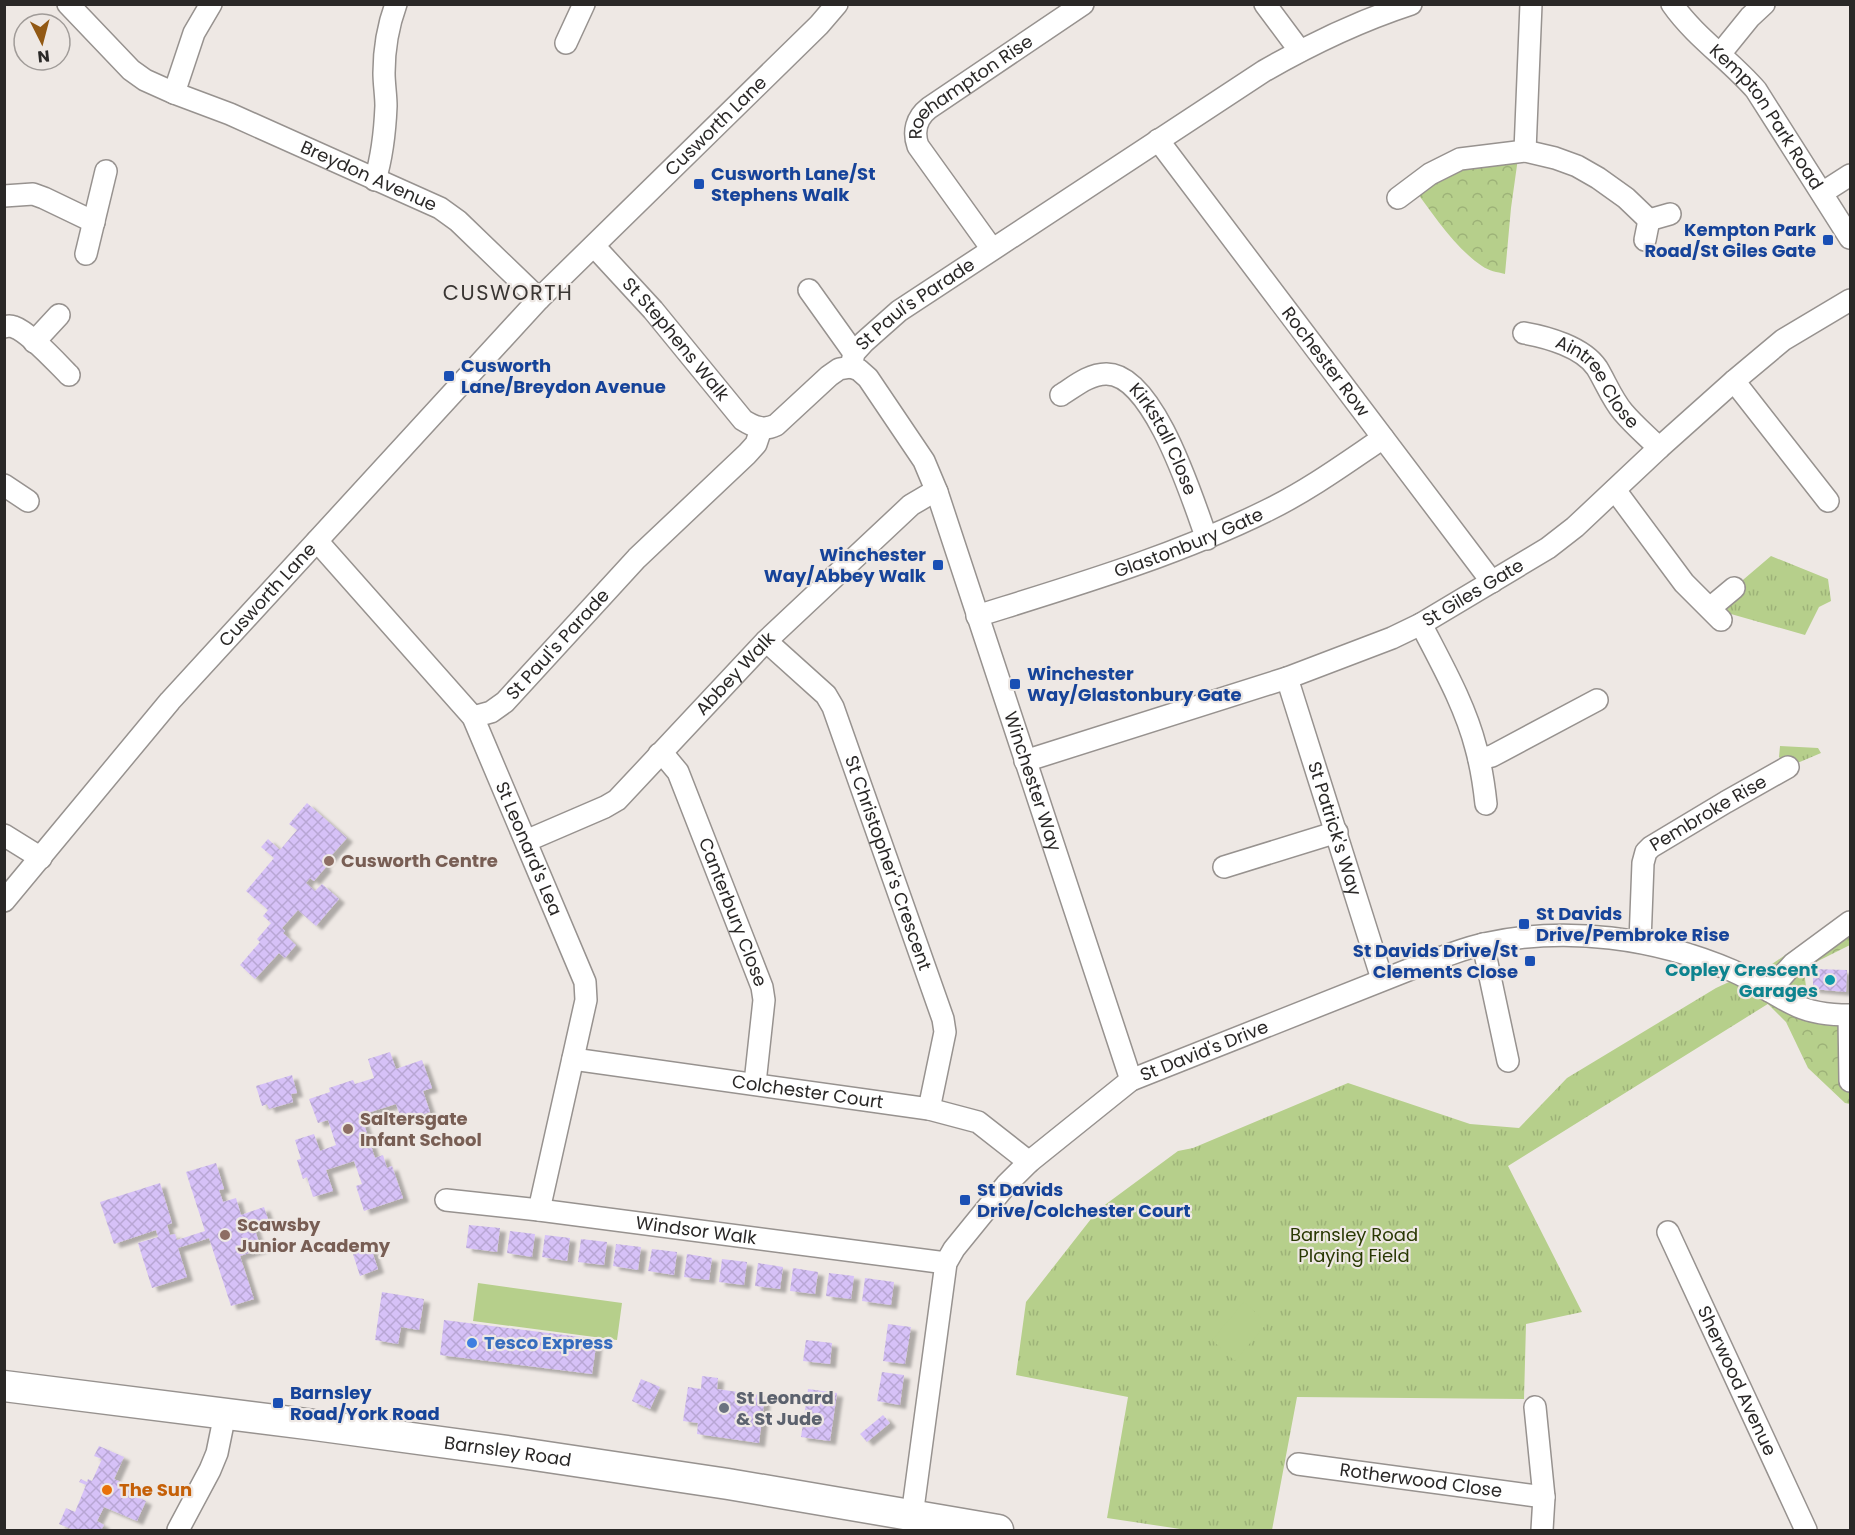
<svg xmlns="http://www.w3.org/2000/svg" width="1855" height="1535" viewBox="0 0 1855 1535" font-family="Poppins,sans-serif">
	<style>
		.forest { fill: url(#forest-crowns) }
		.park { fill: url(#park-tufts) }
		.garden { fill: #b6cf8b }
		.building { fill: url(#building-cross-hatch); filter: url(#shadow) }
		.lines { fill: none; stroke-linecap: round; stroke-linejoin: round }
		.minor-casing { stroke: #97928f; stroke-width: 24 }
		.highway-casing { stroke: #97928f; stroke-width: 33 }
		.minor { stroke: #fff; stroke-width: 21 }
		.highway { stroke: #fff; stroke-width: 30 }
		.transit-dot { fill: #1a4fb4; stroke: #eee8e4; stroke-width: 2 }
		.education-dot { fill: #8d6e63; stroke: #eee8e4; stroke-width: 2 }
		.culture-dot { fill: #0f9aa8; stroke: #eee8e4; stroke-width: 2 }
		.shop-dot { fill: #3f7fe0; stroke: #eee8e4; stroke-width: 2 }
		.worship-dot { fill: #6b7280; stroke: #eee8e4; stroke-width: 2 }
		.food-dot { fill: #e8710a; stroke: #eee8e4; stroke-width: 2 }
		.labels { text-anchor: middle; stroke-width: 4.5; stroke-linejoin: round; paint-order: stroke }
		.street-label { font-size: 18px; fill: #2a2827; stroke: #eee8e4 }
		.transit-label { font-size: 18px; font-weight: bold; fill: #164399; stroke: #eee8e4; text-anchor: start }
		.education-label { font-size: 18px; font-weight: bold; fill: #785e54; stroke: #eee8e4; text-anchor: start }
		.culture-label { font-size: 18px; font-weight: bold; fill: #0d838f; stroke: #eee8e4; text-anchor: end }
		.park-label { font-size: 18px; fill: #293803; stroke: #eee8e4 }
		.shop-label { font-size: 18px; font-weight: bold; fill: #366cbe; stroke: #eee8e4; text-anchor: start }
		.worship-label { font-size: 18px; font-weight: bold; fill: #5b616d; stroke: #eee8e4; text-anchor: start }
		.food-label { font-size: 18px; font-weight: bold; fill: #c56008; stroke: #eee8e4; text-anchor: start }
		.quarter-label { font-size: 21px; letter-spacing: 1.5px; fill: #3a3633; stroke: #eee8e4 }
	</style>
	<defs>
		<pattern id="forest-crowns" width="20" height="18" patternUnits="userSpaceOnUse" patternTransform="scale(1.5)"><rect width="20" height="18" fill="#b6cf8b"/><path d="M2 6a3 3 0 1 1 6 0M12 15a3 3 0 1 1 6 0" fill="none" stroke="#9db278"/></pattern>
		<pattern id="park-tufts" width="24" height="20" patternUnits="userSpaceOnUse" patternTransform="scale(1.5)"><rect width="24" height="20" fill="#b6cf8b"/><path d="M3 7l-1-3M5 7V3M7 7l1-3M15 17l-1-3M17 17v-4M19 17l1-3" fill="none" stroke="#9db278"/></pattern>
		<pattern id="building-cross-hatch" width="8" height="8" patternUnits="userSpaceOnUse" patternTransform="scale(1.5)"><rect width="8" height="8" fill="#d6c1f7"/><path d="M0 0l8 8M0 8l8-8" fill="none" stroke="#b8a6d4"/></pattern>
		<filter id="shadow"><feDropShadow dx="6" dy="4" stdDeviation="1.5" flood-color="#0004"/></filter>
	</defs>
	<rect width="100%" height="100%" fill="#eee8e4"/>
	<!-- forest -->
	<path class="forest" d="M1519,151L1511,208L1505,274C1497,272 1489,271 1482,266C1455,248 1432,213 1413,187L1430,174Z
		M1850,916V945L1818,961L1804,971L1809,1010L1850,1015V1104L1845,1103L1808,1068L1786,1022L1768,1004L1778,997L1742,976L1772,964L1806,941Z"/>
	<!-- park -->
	<path class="park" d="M1771,556L1828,579L1831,601L1819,607L1805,635L1710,608Z
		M1780,746L1818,748L1821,753L1788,767L1779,757Z
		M1742,976L1779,997L1508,1166L1582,1312L1526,1324L1524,1399L1297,1397L1272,1530H1187L1107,1518L1128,1397L1016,1375L1026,1302L1098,1210L1178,1151L1193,1148L1348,1083L1470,1124L1519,1128L1567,1078L1716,988Z"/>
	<!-- garden -->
	<path class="garden" d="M478,1283L622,1303L617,1340L473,1321Z
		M1244,1302L1267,1323L1235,1361L1212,1340Z"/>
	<!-- building -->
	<path class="building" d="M307,803L347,838L323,865L326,867L314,881L310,878L306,883L315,891L322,884L339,899L316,926L298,910L282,928L285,931L283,933L296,945L285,958L279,953L255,979L240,965L260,942L257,939L271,923L263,916L268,910L246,891L274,858L261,847L268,839L280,850L297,830L289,824Z
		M1813,969L1847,970L1846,992L1813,989Z
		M390,1052L396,1069L422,1060L432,1088L423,1091L430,1112L402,1121L396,1104L361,1115L375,1158L383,1155L387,1168L392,1166L403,1198L364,1211L356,1186L362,1184L354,1161L326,1170L333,1191L313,1197L307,1177L303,1179L297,1160L301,1159L295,1140L314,1134L320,1151L336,1145L328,1120L318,1123L309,1099L330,1092L329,1088L353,1080L355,1084L374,1078L368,1059Z
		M292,1075L297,1093L291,1094L293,1102L269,1109L267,1104L262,1106L256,1086Z
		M216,1163L224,1189L219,1190L223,1202L236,1198L241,1215L264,1207L269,1222L254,1227L261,1249L240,1256L254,1299L231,1306L209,1238L178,1248L187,1277L152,1288L138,1243L158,1237L156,1230L114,1244L100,1202L160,1183L172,1223L167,1225L170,1235L175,1234L177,1240L205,1231L186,1172Z
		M469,1225L500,1228L497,1252L466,1248Z
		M510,1231L535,1234L532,1257L507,1253Z
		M545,1235L570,1238L567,1261L542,1257Z
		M581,1239L607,1242L604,1265L578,1262Z
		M369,1242L378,1269L360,1276L351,1248Z
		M616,1244L641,1247L638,1270L613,1266Z
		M652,1249L677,1252L674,1275L648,1271Z
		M687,1254L712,1258L709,1280L684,1277Z
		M722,1259L747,1262L744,1285L719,1282Z
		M758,1263L783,1267L780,1289L755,1286Z
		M793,1268L818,1272L815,1294L790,1291Z
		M829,1273L854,1276L851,1299L826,1296Z
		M865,1278L894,1282L891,1305L862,1301Z
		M382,1292L424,1299L419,1330L401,1327L398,1344L375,1340Z
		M444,1320L597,1339L592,1374L440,1355Z
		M888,1324L911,1327L905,1364L883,1361Z
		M806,1340L832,1343L830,1364L803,1361Z
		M882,1372L904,1375L900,1405L877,1401Z
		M702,1376L718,1378L717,1389L765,1396L759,1443L697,1434L698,1423L683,1421L688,1387L701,1389Z
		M641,1379L660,1387L650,1409L632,1401Z
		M808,1389L837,1393L830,1441L801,1437Z
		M883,1415L890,1423L867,1442L860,1434Z
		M99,1446L124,1457L114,1479L132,1487L129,1493L146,1501L137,1521L104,1507L97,1521L104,1525L101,1530H74L59,1524L66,1508L75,1512L86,1485L79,1482L81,1479L87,1482L88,1479L92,1481L102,1459L94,1456Z"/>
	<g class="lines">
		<defs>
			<g id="minor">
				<path id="s1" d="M68,4L131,70L145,80L174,93L230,114L440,208L458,221L539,299"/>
				<path d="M1265,4L1300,51"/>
				<path id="s2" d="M1672,4C1695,37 1730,60 1756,90L1850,238"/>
				<path d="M566,43L584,4"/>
				<path d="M1720,54L1750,17L1764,4"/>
				<path d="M174,93L194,33L211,4"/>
				<path id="s3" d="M1158,140L1492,582"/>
				<path d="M1525,151L1531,4"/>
				<path d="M375,180C382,157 385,130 386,106C386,95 384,84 384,73C384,51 388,26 396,4"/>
				<path d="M1822,193L1850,175"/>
				<path d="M4,196L33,194L44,198L94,222"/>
				<path d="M1398,198L1430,174L1460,159L1525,151L1555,158L1577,166L1598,178L1626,198L1649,220"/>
				<path d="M1645,240L1649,220L1670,214"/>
				<path id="s4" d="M594,246L653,310L743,420C754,427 764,431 776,425L829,376L839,369L851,367"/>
				<path id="s5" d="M992,249L918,146C913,132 916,118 929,108L1083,4"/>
				<path d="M86,254L106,171"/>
				<path d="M809,290L854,353"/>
				<path d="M4,327C9,326 9,325 14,327C29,332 57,363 69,375"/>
				<path id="s6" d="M1524,333C1547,337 1583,347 1597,368C1606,383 1612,399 1623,412C1634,425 1647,436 1659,448"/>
				<path d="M34,342L59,315"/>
				<path id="s7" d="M851,367L859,370L868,378L924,461L937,492L1131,1080"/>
				<path id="s8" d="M851,367L854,353L864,342L899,311L1264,71C1311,44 1359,21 1411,4"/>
				<path d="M1734,381L1828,501"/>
				<path id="s9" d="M1061,395C1074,387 1089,374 1106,374C1154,373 1193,501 1207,539"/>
				<path d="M4,485L28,501"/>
				<path d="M1615,490L1684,583L1721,620"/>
				<path id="s10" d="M317,541L473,717L585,982L586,1000L539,1210"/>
				<path d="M1710,608L1734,588"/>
				<path id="s11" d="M977,616C1076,585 1175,556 1268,510C1309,490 1346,463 1383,438"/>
				<path d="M1421,624C1442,665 1465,705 1476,748C1481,766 1484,785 1486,804"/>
				<path id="s12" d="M766,641L826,695L833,707L943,1019L945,1032L929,1109"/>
				<path id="s13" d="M1287,678L1382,979"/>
				<path id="s14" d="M473,717L491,712L505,702L637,558L747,454L756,444L761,429"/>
				<path id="s15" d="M659,754L668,760L678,772L762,987L764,1000L755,1083"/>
				<path d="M1479,759L1492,756L1597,700"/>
				<path id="s16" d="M1025,761L1287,678L1392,638L1421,624L1548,548L1575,527L1659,448L1734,381L1783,340L1850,300"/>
				<path d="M4,835L41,858"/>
				<path id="s17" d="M526,841L605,807L617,800L766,641L911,505L928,495L937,492"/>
				<path d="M1224,867L1337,832"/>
				<path id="s18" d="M4,901L170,701L539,299L819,25L837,4"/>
				<path id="s19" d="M1640,942L1643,863L1646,852L1651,847L1726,802L1788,767"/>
				<path d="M1483,944L1508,1061"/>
				<path d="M1769,991L1793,964L1850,922"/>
				<path d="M1849,1016L1850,1081"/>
				<path id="s20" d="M573,1059L929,1109L978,1122L1029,1162"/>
				<path id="s21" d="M446,1200L539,1210L946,1263"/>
				<path id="s22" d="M1668,1232L1806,1530"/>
				<path d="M1535,1407L1544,1497L1542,1530"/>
				<path id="s23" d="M1298,1464L1544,1497"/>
				<path id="s24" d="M912,1516L946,1263L954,1249L1006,1185L1029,1162L1131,1080L1436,959C1452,954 1468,947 1484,944C1566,925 1656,938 1733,971C1754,980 1772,994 1793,1004C1810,1013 1832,1015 1850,1015"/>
				<path d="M178,1530L210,1470L217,1453L225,1414"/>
			</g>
			<g id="highway">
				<path id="s25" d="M4,1386L315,1425L514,1452L728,1484L998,1530"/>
			</g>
		</defs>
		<!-- minor casing -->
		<use href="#minor" class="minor-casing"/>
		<!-- highway casing -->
		<use href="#highway" class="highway-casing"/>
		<!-- minor -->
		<use href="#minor" class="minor"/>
		<!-- highway -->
		<use href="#highway" class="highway"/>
	</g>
	<!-- markers -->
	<g class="transit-dot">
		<rect x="693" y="178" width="12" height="12" rx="3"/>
		<rect x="1822" y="234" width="12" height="12" rx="3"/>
		<rect x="443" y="370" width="12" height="12" rx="3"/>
		<rect x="932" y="559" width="12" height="12" rx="3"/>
		<rect x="1009" y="678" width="12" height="12" rx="3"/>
		<rect x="1518" y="918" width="12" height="12" rx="3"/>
		<rect x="1524" y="955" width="12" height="12" rx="3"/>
		<rect x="959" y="1194" width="12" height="12" rx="3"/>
		<rect x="272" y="1397" width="12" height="12" rx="3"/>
	</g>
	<g class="education-dot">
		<circle cx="329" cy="861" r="6"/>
		<circle cx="348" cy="1129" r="6"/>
		<circle cx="225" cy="1235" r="6"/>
	</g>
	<circle class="culture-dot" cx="1830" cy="980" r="6"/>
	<circle class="shop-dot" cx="472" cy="1343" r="6"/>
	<circle class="worship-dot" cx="724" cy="1408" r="6"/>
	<circle class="food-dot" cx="107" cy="1490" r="6"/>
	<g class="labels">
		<!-- street labels -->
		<g class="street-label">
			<text dy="6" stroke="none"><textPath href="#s5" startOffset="213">Roehampton Rise</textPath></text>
			<text dy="6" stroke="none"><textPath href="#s2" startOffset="148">Kempton Park Road</textPath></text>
			<text dy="6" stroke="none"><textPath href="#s18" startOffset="1053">Cusworth Lane</textPath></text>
			<text dy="6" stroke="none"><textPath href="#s1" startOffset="352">Breydon Avenue</textPath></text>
			<text dy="6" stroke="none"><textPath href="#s8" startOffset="93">St Paul's Parade</textPath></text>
			<text dy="6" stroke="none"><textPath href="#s4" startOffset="124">St Stephens Walk</textPath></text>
			<text dy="6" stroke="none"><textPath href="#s3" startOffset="278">Rochester Row</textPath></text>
			<text dy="6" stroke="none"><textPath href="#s6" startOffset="93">Aintree Close</textPath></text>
			<text dy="6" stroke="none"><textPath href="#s9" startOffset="142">Kirkstall Close</textPath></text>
			<text dy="6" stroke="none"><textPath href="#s11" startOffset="224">Glastonbury Gate</textPath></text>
			<text dy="6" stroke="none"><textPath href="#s16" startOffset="480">St Giles Gate</textPath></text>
			<text dy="6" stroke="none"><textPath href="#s18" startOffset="404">Cusworth Lane</textPath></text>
			<text dy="6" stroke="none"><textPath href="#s14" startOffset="114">St Paul's Parade</textPath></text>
			<text dy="6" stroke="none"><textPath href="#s17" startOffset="273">Abbey Walk</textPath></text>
			<text dy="6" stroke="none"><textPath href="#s7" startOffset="459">Winchester Way</textPath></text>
			<text dy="6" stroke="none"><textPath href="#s19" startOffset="164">Pembroke Rise</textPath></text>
			<text dy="6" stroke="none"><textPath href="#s13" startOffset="158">St Patrick's Way</textPath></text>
			<text dy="6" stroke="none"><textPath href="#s10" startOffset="378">St Leonard's Lea</textPath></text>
			<text dy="6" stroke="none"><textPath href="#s12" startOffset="260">St Christopher's Crescent</textPath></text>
			<text dy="6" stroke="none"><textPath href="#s15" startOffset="177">Canterbury Close</textPath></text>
			<text dy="6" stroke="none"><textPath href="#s24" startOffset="596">St David's Drive</textPath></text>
			<text dy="6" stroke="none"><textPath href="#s20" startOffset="237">Colchester Court</textPath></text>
			<text dy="6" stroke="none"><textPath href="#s21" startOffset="252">Windsor Walk</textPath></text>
			<text dy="6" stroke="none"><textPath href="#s22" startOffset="164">Sherwood Avenue</textPath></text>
			<text dy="6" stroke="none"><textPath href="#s25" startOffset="508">Barnsley Road</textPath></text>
			<text dy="6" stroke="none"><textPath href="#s23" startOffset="124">Rotherwood Close</textPath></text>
		</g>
		<!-- transit labels -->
		<g class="transit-label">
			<text x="711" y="180">Cusworth Lane/St<tspan x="711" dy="21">Stephens Walk</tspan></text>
			<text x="1816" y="236" text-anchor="end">Kempton Park<tspan x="1816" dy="21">Road/St Giles Gate</tspan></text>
			<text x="461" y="372">Cusworth<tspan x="461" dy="21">Lane/Breydon Avenue</tspan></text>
			<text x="926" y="561" text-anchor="end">Winchester<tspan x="926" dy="21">Way/Abbey Walk</tspan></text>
			<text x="1027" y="680">Winchester<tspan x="1027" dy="21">Way/Glastonbury Gate</tspan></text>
			<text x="1536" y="920">St Davids<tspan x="1536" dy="21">Drive/Pembroke Rise</tspan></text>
			<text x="1518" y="957" text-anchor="end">St Davids Drive/St<tspan x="1518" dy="21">Clements Close</tspan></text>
			<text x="977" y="1196">St Davids<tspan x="977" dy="21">Drive/Colchester Court</tspan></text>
			<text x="290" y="1399">Barnsley<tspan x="290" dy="21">Road/York Road</tspan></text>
		</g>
		<!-- education labels -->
		<g class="education-label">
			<text x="341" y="867">Cusworth Centre</text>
			<text x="360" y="1125">Saltersgate<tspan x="360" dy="21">Infant School</tspan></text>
			<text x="237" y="1231">Scawsby<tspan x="237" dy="21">Junior Academy</tspan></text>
		</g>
		<!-- culture labels -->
		<g class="culture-label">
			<text x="1818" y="976">Copley Crescent<tspan x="1818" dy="21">Garages</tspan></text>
		</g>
		<!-- park labels -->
		<g class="park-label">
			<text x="1354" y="1241">Barnsley Road<tspan x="1354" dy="21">Playing Field</tspan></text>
		</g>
		<!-- shop labels -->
		<g class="shop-label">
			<text x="484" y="1349">Tesco Express</text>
		</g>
		<!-- worship labels -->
		<g class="worship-label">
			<text x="736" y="1404">St Leonard<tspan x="736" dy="21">&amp; St Jude</tspan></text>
		</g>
		<!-- food labels -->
		<g class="food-label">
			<text x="119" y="1496">The Sun</text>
		</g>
		<!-- quarter labels -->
		<g class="quarter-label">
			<text x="508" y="300">CUSWORTH</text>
		</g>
	</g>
	<!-- border -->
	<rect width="1855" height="1535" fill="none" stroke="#2a2827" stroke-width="12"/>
	<!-- north arrow -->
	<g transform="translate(42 42) rotate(174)"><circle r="28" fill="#eee8e4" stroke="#a09b98" stroke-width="1.5"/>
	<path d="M0-4.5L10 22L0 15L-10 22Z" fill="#925914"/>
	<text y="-9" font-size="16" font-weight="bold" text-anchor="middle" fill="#2a2827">N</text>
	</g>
</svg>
